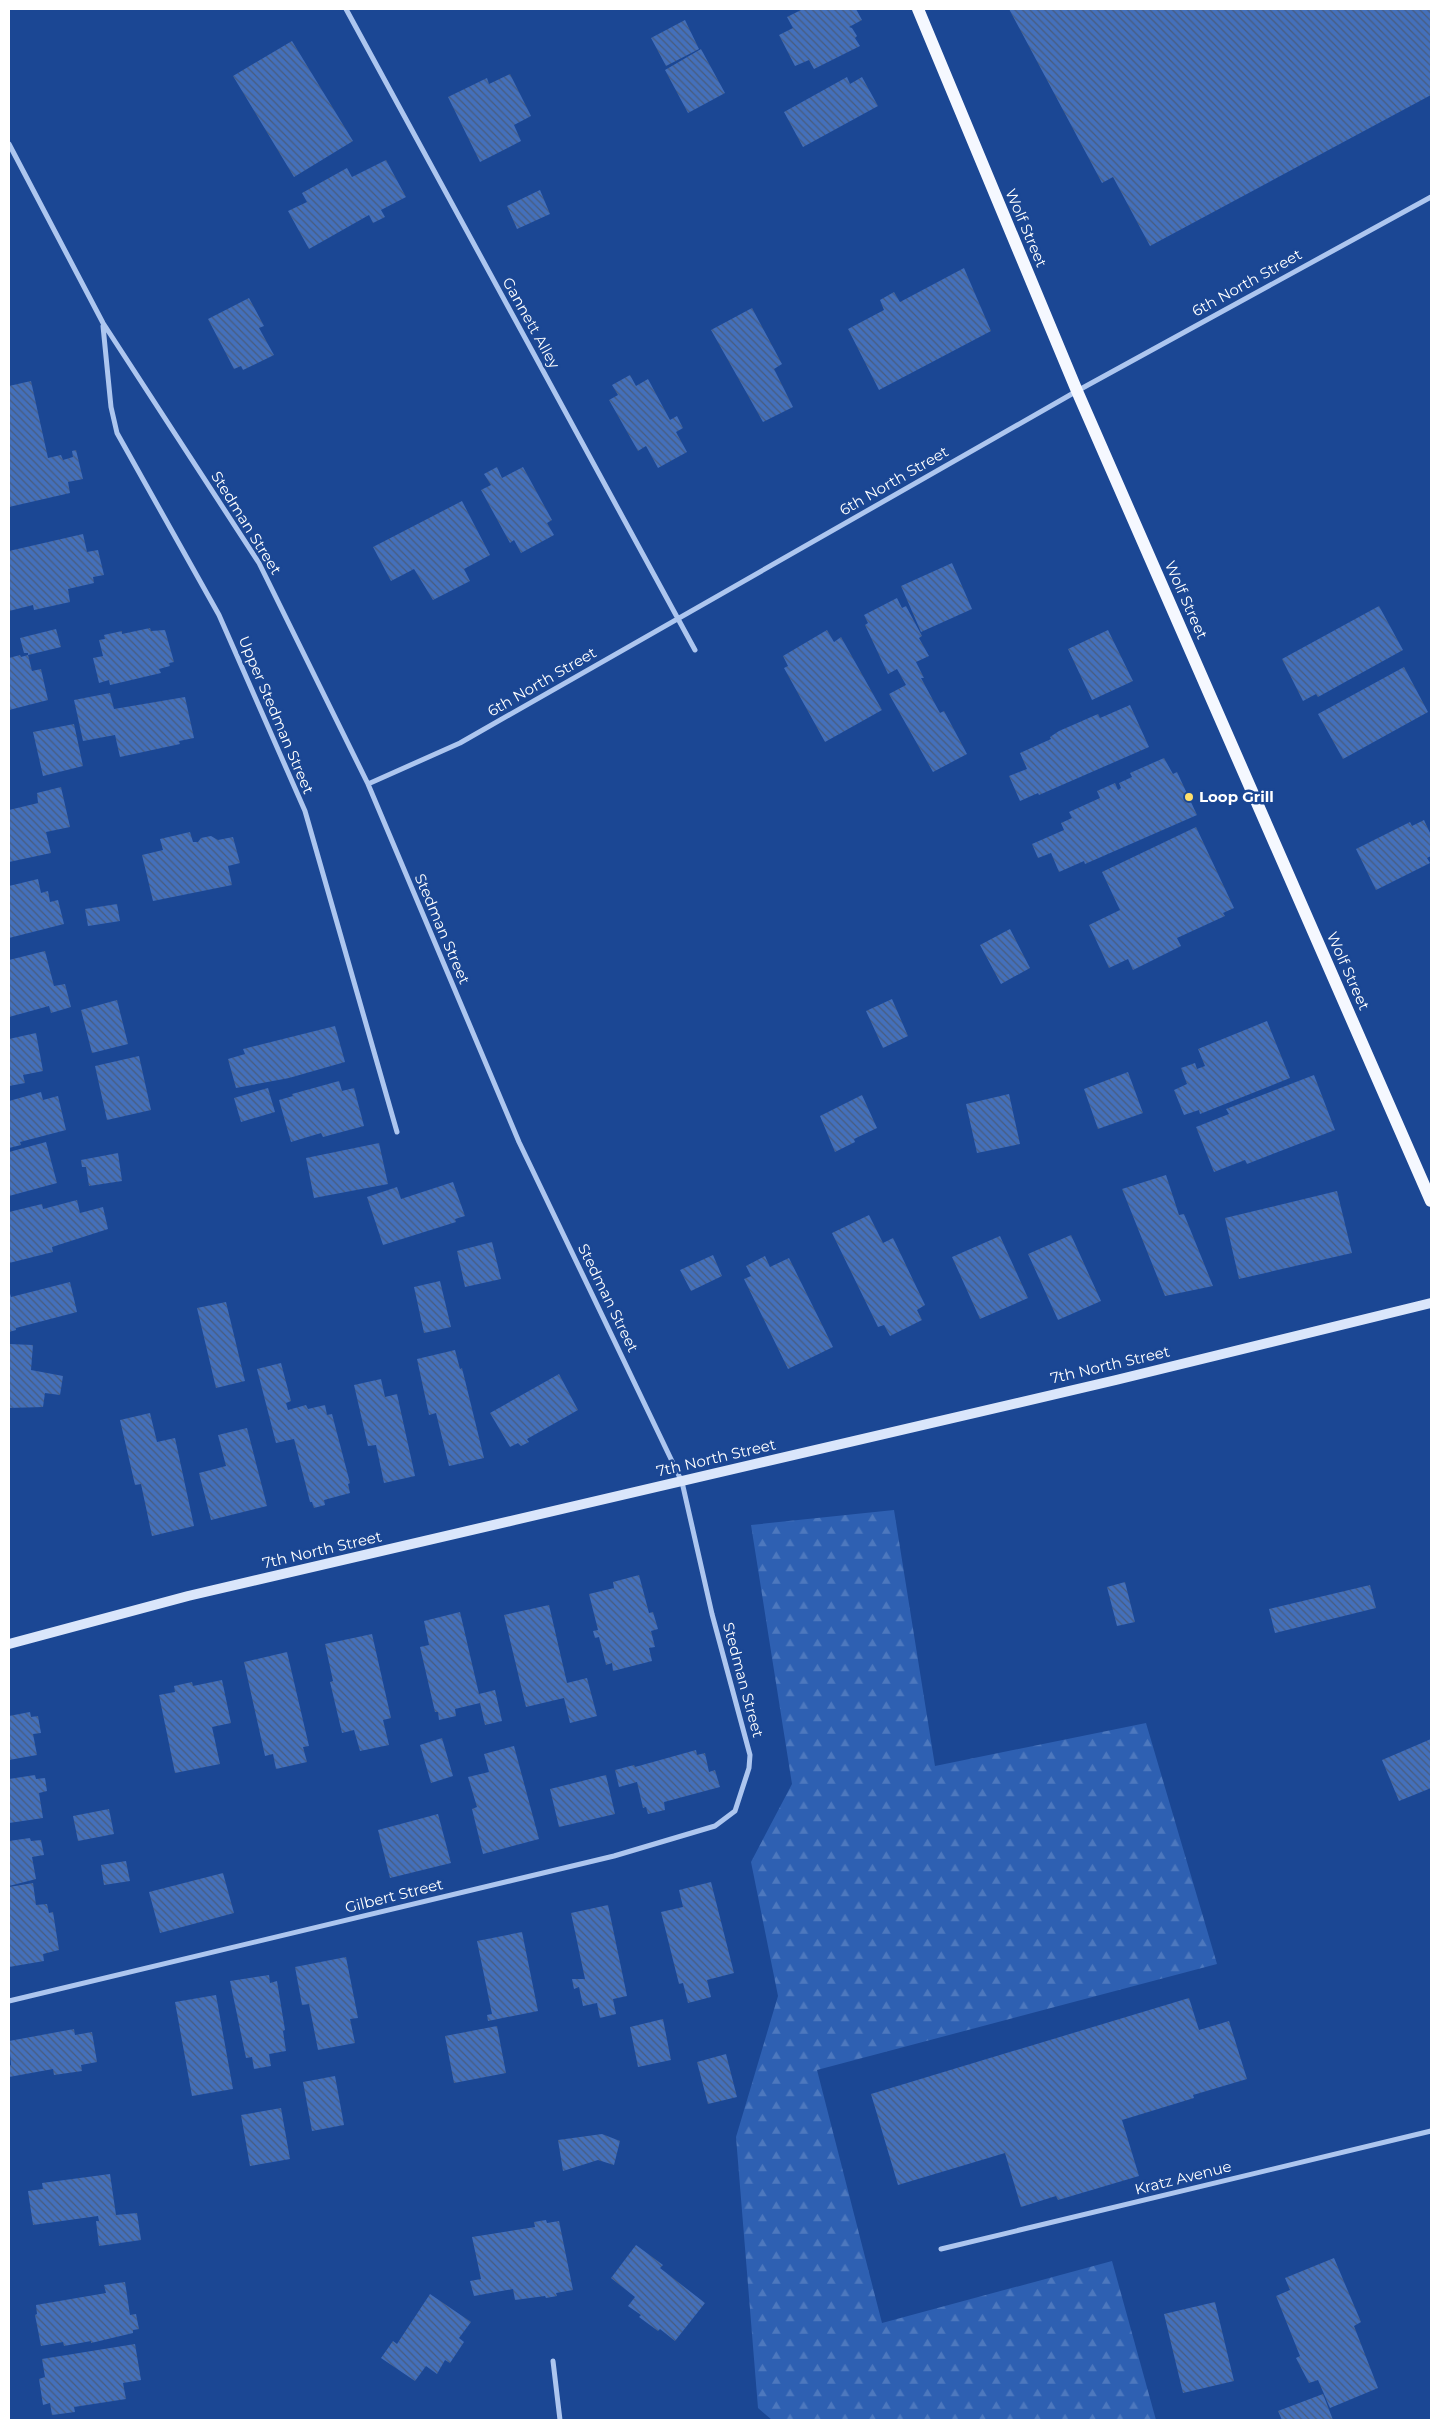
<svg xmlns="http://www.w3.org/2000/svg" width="1440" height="2429" viewBox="0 0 1440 2429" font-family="Montserrat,sans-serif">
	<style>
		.forest { fill: url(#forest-firs) }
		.building { fill: url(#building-back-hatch) }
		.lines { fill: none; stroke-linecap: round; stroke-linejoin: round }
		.street { stroke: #adc6ef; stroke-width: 5 }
		.secondary { stroke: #dae6fb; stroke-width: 10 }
		.primary { stroke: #f5f8ff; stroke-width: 12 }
		.poi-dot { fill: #ffdf6b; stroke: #1b4794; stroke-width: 2 }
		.labels { text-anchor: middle; stroke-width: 5; stroke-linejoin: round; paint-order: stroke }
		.street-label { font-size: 15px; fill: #fff; stroke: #1b4794 }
		.poi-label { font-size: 15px; font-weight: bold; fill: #fff; stroke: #1b4794; text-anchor: start }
	</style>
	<defs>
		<pattern id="forest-firs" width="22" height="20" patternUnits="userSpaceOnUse" patternTransform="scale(1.25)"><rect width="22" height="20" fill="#2e60b2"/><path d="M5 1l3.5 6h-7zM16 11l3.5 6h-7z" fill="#4d78be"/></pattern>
		<pattern id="building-back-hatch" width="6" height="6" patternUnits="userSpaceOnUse" patternTransform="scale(1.25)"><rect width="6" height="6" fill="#4470bb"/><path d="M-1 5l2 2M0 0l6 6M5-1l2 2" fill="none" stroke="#485c7e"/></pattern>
	</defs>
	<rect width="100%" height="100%" fill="#1b4794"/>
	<!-- forest -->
	<path class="forest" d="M894,1510L935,1766L1146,1723L1217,1964L817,2070L882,2323L1112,2261L1156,2420H772L758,2408L736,2137L778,1996L751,1862L792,1784L751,1525Z"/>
	<!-- building -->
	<path class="building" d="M803,9H856L862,20L849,27L852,28L857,36L855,38L860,46L814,69L809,60L795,66L779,35L793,28L787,17Z
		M1009,9H1431V95L1150,246L1113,177L1102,183Z
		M685,20L699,49L666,66L651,38Z
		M292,41L353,141L294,177L233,76Z
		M701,49L725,93L688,113L665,70Z
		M510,74L531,116L514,125L521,141L480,162L448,97L487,78L489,84Z
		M847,77L850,84L862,77L878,106L803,147L784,112Z
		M386,160L406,197L381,210L385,217L373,223L369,215L309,249L288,211L307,202L302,193L347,168L352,177Z
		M540,190L550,214L517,229L507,206Z
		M964,268L991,331L879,390L848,329L884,310L880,300L894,292L900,302Z
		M249,298L264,326L259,328L274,355L243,370L241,366L234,369L208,319Z
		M752,308L782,364L774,369L793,407L763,422L711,330Z
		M630,375L636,386L648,379L670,420L677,416L683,428L676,432L687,452L658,468L646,446L638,451L609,400L618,395L612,385Z
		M31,381L48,458L61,455L63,460L73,457L72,451L76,450L83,479L68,482L70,493L9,507V386Z
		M497,467L502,478L523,467L552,520L547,523L554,535L521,553L514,540L510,543L481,490L491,485L484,474Z
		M462,501L490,555L464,569L470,581L433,600L414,569L391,581L373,547Z
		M83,534L87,552L98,550L104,575L93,577L94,583L68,589L70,602L34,610L33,605L9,611V551Z
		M952,563L972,609L921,632L901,586Z
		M897,598L902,608L906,606L922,636L919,638L929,656L916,662L924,678H921L940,713L944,711L967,754L933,772L889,694L906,685L897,669L888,674L865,625L868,623L864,615Z
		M1379,606L1403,650L1318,697L1316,694L1303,701L1282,659Z
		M150,628L151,631L165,630L174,662L169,663L170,666L159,669L161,673L110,685L109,680L99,683L93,658L103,656L99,640L105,639L104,635L122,631V634Z
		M56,629L61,647L28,655V653H24L20,638Z
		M827,630L834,642L841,637L882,710L825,742L784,668L788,666L783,656Z
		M1108,630L1133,681L1092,700L1068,649Z
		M20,655L21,657L28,655L32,671L41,669L48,700L9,710V658Z
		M1404,667L1428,712L1343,759L1318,714Z
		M110,693L114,709L185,697L194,738L179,741L180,744L120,757L115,735L83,741L74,700Z
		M1130,705L1149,747L1039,795L1038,793L1020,801L1009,776L1027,769L1020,753L1051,739L1050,737L1059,731L1098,714L1100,718Z
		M74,724L83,766L43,776L33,732Z
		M1164,758L1173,774L1177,772L1197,815L1085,864L1084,861L1059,872L1051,853L1038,858L1032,844L1064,830L1061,823L1072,818L1069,812L1100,798L1097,791L1115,783L1118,790L1121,788L1119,783L1132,777L1130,773Z
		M61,787L70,827L46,832L51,853L9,862V810L38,803L37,793Z
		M1424,820L1431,835V856L1427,858L1430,863L1376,890L1356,849L1410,822L1412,826Z
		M1196,827L1234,908L1223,913L1225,916L1177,938L1181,946L1133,970L1128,959L1109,968L1089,925L1120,910L1102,872Z
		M190,832L193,842H198L201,838L211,836L218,840L233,837L240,863L228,866L232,885L153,901L142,855L163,850L160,839Z
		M38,879L41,893L48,891L50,902L58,900L64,924L9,938V886Z
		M117,904L120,921L88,926L85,909Z
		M1010,929L1030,968L1001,984L980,945Z
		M45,951L54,986L65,984L71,1007L51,1013L49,1006L9,1017V960Z
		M892,999L908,1036L883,1048L866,1011Z
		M117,1000L128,1044L92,1053L81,1010Z
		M1267,1021L1290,1078L1200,1114L1199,1110L1184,1115L1174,1090L1187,1084L1181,1068L1195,1063L1197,1069L1205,1066L1198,1049Z
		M335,1026L345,1062L289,1078L236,1088L228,1059L245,1054L243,1049Z
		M36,1033L43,1071L23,1075L25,1083L9,1086V1039Z
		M139,1056L151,1110L107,1120L95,1066Z
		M1128,1072L1143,1113L1098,1129L1084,1089Z
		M1314,1075L1335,1130L1247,1164L1245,1160L1214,1172L1196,1127L1229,1114L1226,1109Z
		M339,1081L342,1091L354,1088L364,1126L323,1137L321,1133L291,1142L279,1100L293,1096L292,1094Z
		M268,1088L275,1112L241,1122L234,1098Z
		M41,1092L43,1100L58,1096L66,1130L20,1142L21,1145L9,1148V1101Z
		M1009,1094L1020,1144L977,1153L966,1104Z
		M862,1095L877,1128L854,1139L855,1142L835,1152L820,1116Z
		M46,1142L57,1183L9,1196V1152Z
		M379,1143L388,1184L314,1198L306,1158Z
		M118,1153L122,1181L89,1186L86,1167H82L81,1160Z
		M1166,1175L1179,1215L1184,1214L1213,1286L1165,1296L1122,1189Z
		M453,1182L465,1216L455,1219L456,1222L383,1245L367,1197L397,1187L401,1199Z
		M1337,1191L1352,1253L1239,1279L1225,1218Z
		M77,1200L80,1213L103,1207L108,1229L52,1247L53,1252L9,1263V1212L42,1204L43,1209Z
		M869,1215L883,1243L893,1238L925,1305L917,1310L922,1320L890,1336L884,1325L878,1327L832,1233Z
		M1071,1235L1101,1301L1058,1320L1028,1254Z
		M1000,1236L1028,1298L980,1319L952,1257Z
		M492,1242L501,1279L465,1287L457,1251Z
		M713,1255L722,1276L691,1291L680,1270Z
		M765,1256L770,1267L789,1258L833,1347L788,1369L744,1279L751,1276L746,1266Z
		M440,1281L451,1327L424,1333L414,1287Z
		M70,1282L77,1312L16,1328V1330L9,1332V1290L11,1297Z
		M226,1302L245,1381L216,1388L197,1308Z
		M9,1344L33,1345L31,1370L63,1376L60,1395L45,1393L43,1407L9,1408Z
		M455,1350L460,1369L462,1368L484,1458L449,1466L436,1413L429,1415L417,1359Z
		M281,1363L291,1401L286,1403L288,1410L306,1405L308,1409L325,1405L327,1415L332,1414L350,1483L348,1484L350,1493L324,1500L325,1505L314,1508L312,1502H310L294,1439L276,1443L257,1369Z
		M559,1374L578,1410L527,1439L529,1442L521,1446L518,1443L510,1447L490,1413Z
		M381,1379L385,1397L397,1394L415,1476L384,1483L376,1445L368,1446L354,1385Z
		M150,1413L157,1442L175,1438L194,1526L152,1536L141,1484L135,1485L120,1420Z
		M247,1428L267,1506L211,1520L199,1473L226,1466L218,1435Z
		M639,1575L649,1613L653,1612L658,1629L651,1631L655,1647L649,1648L652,1661L613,1671L612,1663L606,1665L599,1637L595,1638L593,1631L598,1630L589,1594L614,1588L613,1582Z
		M1125,1582L1135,1622L1117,1626L1107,1587Z
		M1370,1585L1376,1608L1275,1633L1269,1609Z
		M549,1605L567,1683L587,1678L597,1716L570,1723L564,1698L526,1707L504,1615Z
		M460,1612L479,1694L495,1690L502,1721L485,1725L480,1703L455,1709L456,1716L439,1720L438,1712H435L420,1647L429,1645L424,1621Z
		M372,1634L391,1718L383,1720L389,1745L360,1751L354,1730L342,1733L330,1682L333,1681L325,1644Z
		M287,1652L309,1746L303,1747L307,1762L276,1769L273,1754L265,1756L244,1662Z
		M222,1680L231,1723L212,1727L220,1764L175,1773L159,1695L175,1692L174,1686L192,1682L193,1686Z
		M30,1712L31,1717L38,1716L41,1733L33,1734L37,1755L9,1760V1716Z
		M442,1738L453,1776L431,1783L420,1745Z
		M1431,1739V1788L1399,1801L1382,1760Z
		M514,1746L539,1839L483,1854L472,1809L477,1807L468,1777L489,1772L484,1754Z
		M696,1750L697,1755L705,1753L709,1772L715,1770L720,1787L664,1802L665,1810L648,1814L646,1807L643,1808L637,1782L619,1787L615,1770L634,1765L635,1767Z
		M35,1775L36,1779L45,1778L47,1791L39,1793L43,1818L9,1823V1779Z
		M606,1775L615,1814L559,1827L550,1789Z
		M109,1809L114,1834L78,1841L73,1816Z
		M438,1814L451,1863L390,1878L378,1830Z
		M30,1838L31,1841L41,1840L44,1855L32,1857L36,1879L9,1886V1841Z
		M126,1861L130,1881L104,1885L101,1865Z
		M223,1873L234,1913L160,1933L149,1892Z
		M711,1882L734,1973L707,1980L711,1997L688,2003L683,1983L679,1984L661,1912L683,1907L679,1890Z
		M33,1883L36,1905L47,1904L49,1913L53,1912L59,1950L43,1954L44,1961L9,1967V1887Z
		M608,1905L627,1996L613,1999L616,2014L600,2018L597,2003L583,2006L579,1987L574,1989L572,1979H585L571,1913Z
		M522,1932L538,2011L488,2021L487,2015L492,2014L477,1941Z
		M346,1957L358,2018L350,2019L355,2043L318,2050L309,2004L302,2005L295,1967Z
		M269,1975L270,1983L277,1981L285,2030L283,2031L286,2051L269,2054L271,2066L254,2069L252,2057L246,2058L230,1981Z
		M216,1995L233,2089L192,2096L175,2002Z
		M1189,1998L1199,2030L1229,2021L1247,2079L1193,2095L1194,2098L1122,2120L1139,2176L1058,2200L1056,2196L1021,2207L1005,2153L898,2185L871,2094Z
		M663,2019L671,2060L638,2067L630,2027Z
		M497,2026L506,2073L454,2083L445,2036Z
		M74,2029L75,2035L92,2032L97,2062L81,2065L82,2071L54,2075L53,2069L9,2077V2066L11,2065L9,2041Z
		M726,2054L737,2097L708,2104L697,2062Z
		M335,2076L344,2125L312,2131L303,2082Z
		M281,2108L290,2159L250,2166L241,2115Z
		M602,2134L620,2141L614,2165L598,2160L563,2171L558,2140Z
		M110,2174L116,2215L137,2213L141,2240L99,2246L96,2221H99L98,2216L33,2225L28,2191L43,2189L42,2183Z
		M546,2220L547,2223L559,2221L573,2290L556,2293L557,2296L546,2298L545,2296L515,2300L513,2289L474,2296L470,2281L481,2279L472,2237L535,2227L534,2222Z
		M636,2245L663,2265L660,2268L705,2303L675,2341L660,2329L658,2331L639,2317L641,2315L628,2306L635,2297L611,2278Z
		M1334,2258L1361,2322L1354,2326L1378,2388L1330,2408L1318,2380L1309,2383L1296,2358L1300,2356L1276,2296L1290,2290L1285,2278Z
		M125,2282L130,2315L136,2314L139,2329L133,2330V2333L91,2343V2341L64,2346L63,2342L41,2346L35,2315L37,2314L36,2305L106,2293L104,2285Z
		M430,2294L471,2322L459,2338L464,2342L450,2363L445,2360L437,2374L426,2366L415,2381L381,2358L393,2341L397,2344Z
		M1215,2302L1234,2381L1183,2393L1164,2314Z
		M135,2344L141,2380L123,2383L126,2399L74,2407L75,2412L52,2415L50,2403L43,2405L39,2379L45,2377L42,2359Z
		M1323,2394L1333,2420H1282L1278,2411Z"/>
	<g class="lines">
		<!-- street -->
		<path class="street" d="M346,9L695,650
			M9,144L103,323L259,563L368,784L519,1142L682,1482L712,1614L750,1755L749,1768L735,1811L715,1826L614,1856L9,2001
			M103,326L111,407L117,433L219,615L305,811L397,1132
			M368,784L460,743L1077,391L1431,197
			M941,2249L1431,2131
			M553,2361L560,2420"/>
		<!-- secondary -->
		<path class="secondary" d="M9,1644L188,1596L1116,1380L1431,1303"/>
		<!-- primary -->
		<path class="primary" d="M918,9L1077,391L1431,1201"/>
	</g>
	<!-- markers -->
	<circle class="poi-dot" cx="1189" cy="797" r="5"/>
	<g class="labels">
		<!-- street labels -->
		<g class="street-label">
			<text transform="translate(1026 228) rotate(67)" y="5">Wolf Street</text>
			<text transform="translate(1247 283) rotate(-29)" y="5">6th North Street</text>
			<text transform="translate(531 323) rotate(61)" y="5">Gannett Alley</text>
			<text transform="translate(894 481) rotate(-30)" y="5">6th North Street</text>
			<text transform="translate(246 523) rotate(58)" y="5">Stedman Street</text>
			<text transform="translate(1186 600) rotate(66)" y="5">Wolf Street</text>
			<text transform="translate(542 682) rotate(-30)" y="5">6th North Street</text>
			<text transform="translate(276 715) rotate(67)" y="5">Upper Stedman Street</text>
			<text transform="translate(442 929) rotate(67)" y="5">Stedman Street</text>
			<text transform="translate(1348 971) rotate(66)" y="5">Wolf Street</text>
			<text transform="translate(608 1298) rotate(64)" y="5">Stedman Street</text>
			<text transform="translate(1110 1365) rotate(-13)" y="5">7th North Street</text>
			<text transform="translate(716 1458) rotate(-13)" y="5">7th North Street</text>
			<text transform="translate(322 1550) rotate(-13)" y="5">7th North Street</text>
			<text transform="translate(743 1680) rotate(75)" y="5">Stedman Street</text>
			<text transform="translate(394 1896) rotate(-14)" y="5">Gilbert Street</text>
			<text transform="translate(1183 2178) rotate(-14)" y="5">Kratz Avenue</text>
		</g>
		<!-- poi labels -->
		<g class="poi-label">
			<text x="1199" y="802">Loop Grill</text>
		</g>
	</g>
	<!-- border -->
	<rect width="1440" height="2429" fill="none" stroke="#ffffff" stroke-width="20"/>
</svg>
